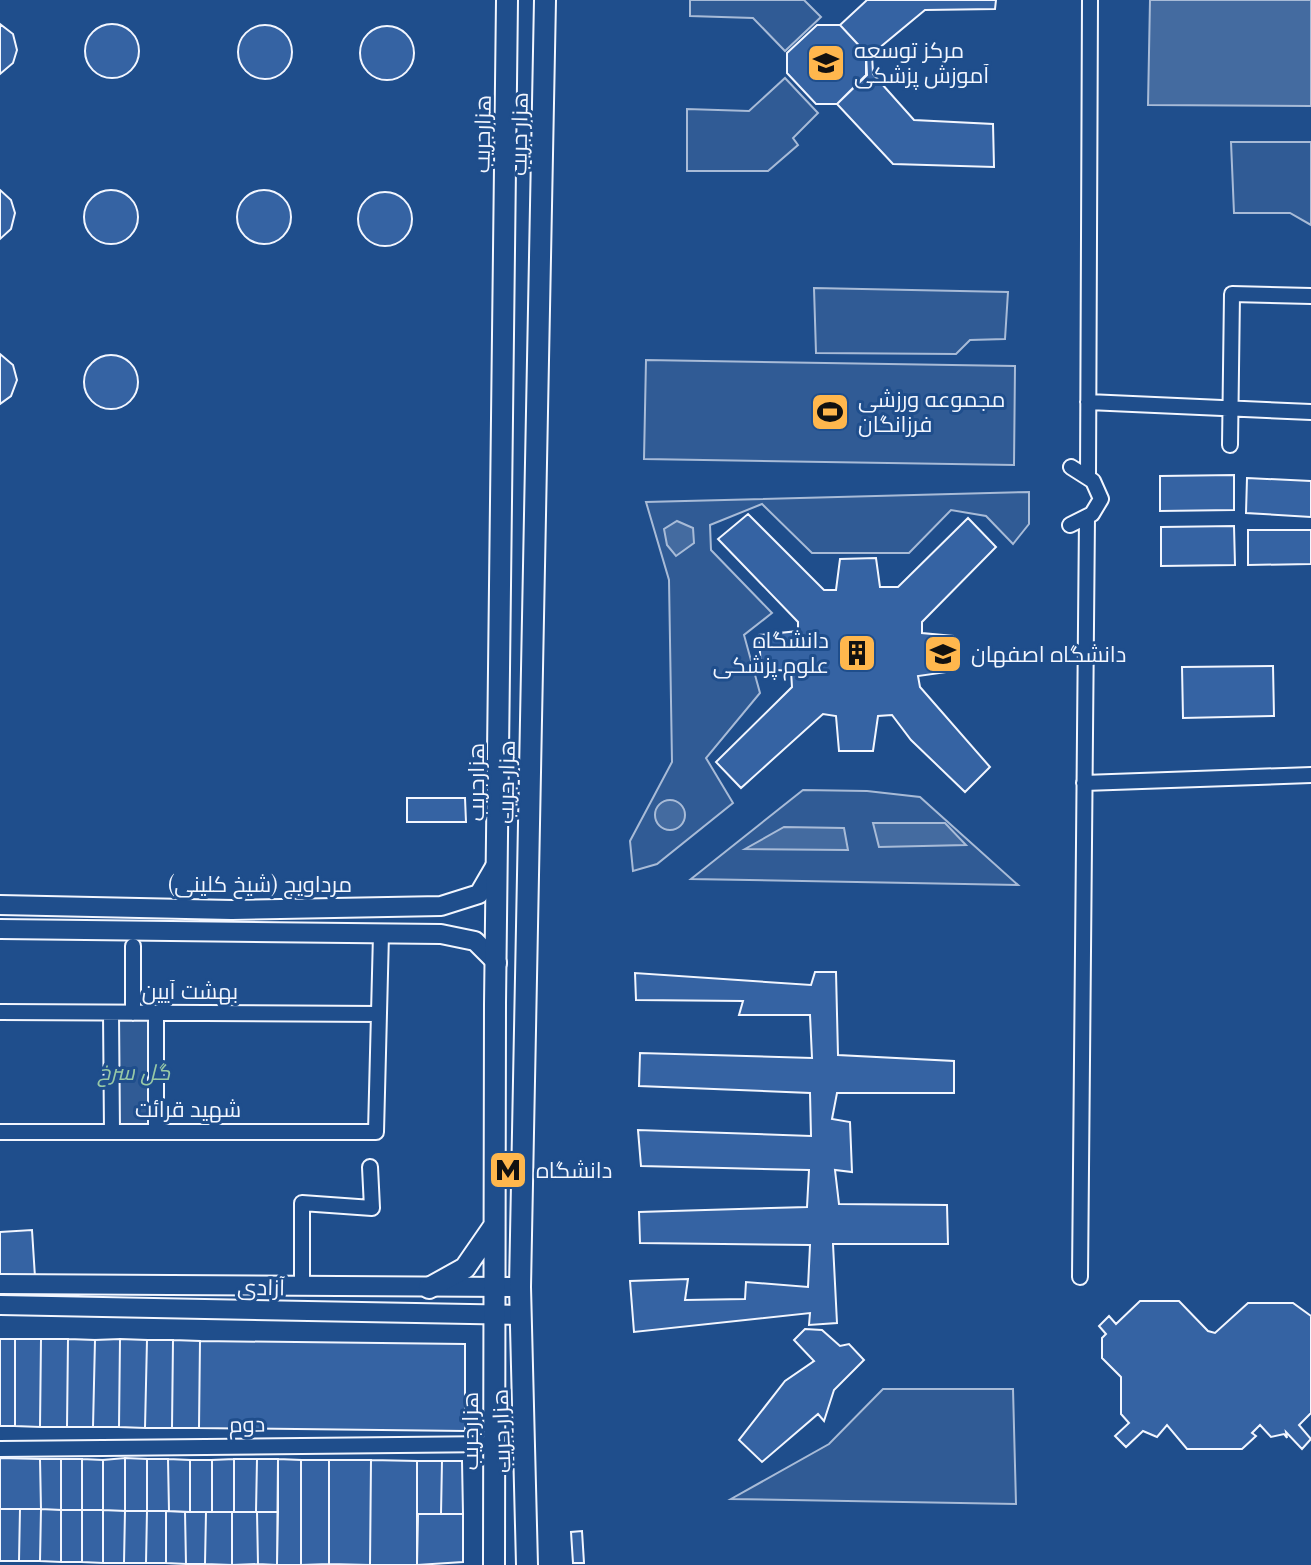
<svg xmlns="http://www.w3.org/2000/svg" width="1311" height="1565" viewBox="0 0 1311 1565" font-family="'Playfair Display',Cairo,serif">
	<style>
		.built { fill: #305b95; stroke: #a8bbd7; stroke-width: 2 }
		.water { fill: #446ba0; stroke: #a8bbd7; stroke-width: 2 }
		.building { fill: #3563a3; stroke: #f2f6ff; stroke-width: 2 }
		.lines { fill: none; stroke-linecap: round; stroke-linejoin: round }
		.street-casing { stroke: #f2f6ff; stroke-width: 18 }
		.secondary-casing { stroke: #f2f6ff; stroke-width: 22 }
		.primary-casing { stroke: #f2f6ff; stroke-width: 24 }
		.street { stroke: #1f4e8c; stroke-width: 14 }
		.secondary { stroke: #1f4e8c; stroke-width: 18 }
		.primary { stroke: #1f4e8c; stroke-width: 20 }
		.labels { text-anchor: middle; stroke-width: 6; stroke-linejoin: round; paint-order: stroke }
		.poi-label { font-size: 22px; fill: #f2f6ff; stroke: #1f4e8c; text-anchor: start }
		.street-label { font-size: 22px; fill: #f2f6ff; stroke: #1f4e8c }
		.park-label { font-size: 22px; font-style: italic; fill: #97c8a6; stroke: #1f4e8c }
	</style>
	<rect width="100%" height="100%" fill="#1f4e8c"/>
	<!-- built -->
	<path class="built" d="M690,0H804L821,17L785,51L753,18L690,16Z
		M785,78L818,113L793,138L798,145L768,171H687V109L749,111Z
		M1231,142H1311V225L1290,213H1234Z
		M814,288L1008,292L1005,339L970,340L956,354L816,353Z
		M646,360L1015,366L1014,465L644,459Z
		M1029,492V524L1013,544L986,516L951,510L909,553H812L762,504L710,525L711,550L772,613L744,635L760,693L706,758L733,803L657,864L633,871L630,841L672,762L669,580L646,502Z
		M803,790L867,791L920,797L1018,885L691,879Z
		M111,1013H156V1131L112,1132Z
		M883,1389H1013L1016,1504L731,1499L829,1444Z"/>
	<!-- water -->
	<path class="water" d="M1150,0H1311V106L1148,105Z
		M677,521L693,528L694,543L676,556L667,545L664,529Z
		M655 815a15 15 0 1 1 30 0a15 15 0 1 1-30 0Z
		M873,823H945L966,845L879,847Z
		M784,827L844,828L848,850L745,849Z"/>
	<!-- building -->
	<path class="building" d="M867,0H996L995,9L925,10L872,54L873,74L914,120L993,124L994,167L893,164L837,104L867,75L866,53L840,25Z
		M85 51a27 27 0 1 1 54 0a27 27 0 1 1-54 0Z
		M0,24L13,34L17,50L13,63L0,74Z
		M238 52a27 27 0 1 1 54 0a27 27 0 1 1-54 0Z
		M817,25H840L866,53V75L837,104H816L787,73V53Z
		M360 53a27 27 0 1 1 54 0a27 27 0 1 1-54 0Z
		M237 217a27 27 0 1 1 54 0a27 27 0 1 1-54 0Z
		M84 217a27 27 0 1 1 54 0a27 27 0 1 1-54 0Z
		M0,190L11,200L15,213L11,229L0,239Z
		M358 219a27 27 0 1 1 54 0a27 27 0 1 1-54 0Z
		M0,354L13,365L17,380L11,396L0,404Z
		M84 382a27 27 0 1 1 54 0a27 27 0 1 1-54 0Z
		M1234,475V510L1160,511V476Z
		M1247,478L1311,481V517L1246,513Z
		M748,514L824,590H836L840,559L876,558L880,587H898L968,518L996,547L922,622V633L953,636L954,671L918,676L920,687L990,767L965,792L911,740L892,715L878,716L873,751H839L836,716L823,714L741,788L716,762L792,687L791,671L761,669L759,635L798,631V622L718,539Z
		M1234,526L1235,565L1161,566V527Z
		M1248,530H1311V564L1248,565Z
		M1273,666L1274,716L1183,718L1182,667Z
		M407,798H465L466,822H407Z
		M815,972H836L838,1055L954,1061V1093H837L832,1119L850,1122L852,1172L835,1170L839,1204L947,1205L948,1244H833L837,1323L809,1325L810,1313L634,1332L630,1281L688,1279L685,1300L745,1299L746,1282L808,1287L810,1245L640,1243L639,1212L807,1207L809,1170L641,1166L638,1130L811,1136L810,1093L639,1086L640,1053L812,1058L810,1015H739L743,1001L636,1000L635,973L811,985Z
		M32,1230L35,1277L0,1279V1232Z
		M1140,1301H1179L1208,1331L1215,1333L1248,1303H1293L1311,1316V1413L1299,1425L1311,1439L1302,1449L1286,1432L1287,1438L1284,1434L1271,1437L1260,1425L1252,1433L1256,1436L1242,1449H1187L1167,1425L1157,1437L1143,1431L1126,1447L1115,1436L1129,1423L1121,1414V1377L1102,1358V1338L1106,1334L1099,1326L1109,1316L1116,1324Z
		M805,1329L822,1330L840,1346L849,1344L864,1360L834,1390L824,1421L818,1414L762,1462L739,1440L785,1381L814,1361L794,1340Z
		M0,1339H15V1426H0Z
		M15,1339H41L40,1427L15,1426Z
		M41,1339H68L67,1427H40Z
		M68,1339L95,1340L93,1427H67Z
		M120,1339L119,1427H93L95,1340Z
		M120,1339L147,1340L145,1428L119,1427Z
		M147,1340H173L172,1428H145Z
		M173,1340L200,1341L199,1428H172Z
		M200,1341L465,1344V1431L199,1428Z
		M0,1458L40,1459L41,1509H0Z
		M125,1458V1511L103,1510V1460Z
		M125,1458L147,1459V1511H125Z
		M40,1459H61V1510L41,1509Z
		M61,1459H82V1510H61Z
		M82,1459L103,1460V1510H82Z
		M147,1459H168L169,1511H147Z
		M168,1459L190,1460V1512L169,1511Z
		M234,1459V1512H212V1460Z
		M234,1459H257L256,1512H234Z
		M257,1459H278V1512H256Z
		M278,1459L301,1460V1565H277Z
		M190,1460H212V1512H190Z
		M301,1460H329V1564L301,1565Z
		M329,1460H371L370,1565L329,1564Z
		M371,1460L417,1461V1565H370Z
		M417,1461H442L441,1514H417Z
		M442,1461H462L463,1514H441Z
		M0,1509H20L19,1561H0Z
		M20,1509H41L40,1561H19Z
		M41,1509L61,1510V1562L40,1561Z
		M61,1510H82V1562H61Z
		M82,1510H103V1563L82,1562Z
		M103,1510L125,1511L124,1563H103Z
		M125,1511H147L146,1563H124Z
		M147,1511H166V1563H146Z
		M166,1511L185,1512L186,1564L166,1563Z
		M185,1512H206L205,1564H186Z
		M206,1512H232V1565L205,1564Z
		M232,1512H257L258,1564L232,1565Z
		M257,1512H278L277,1565L258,1564Z
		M418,1514H463V1562L417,1565Z
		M582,1531L584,1563H573L571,1532Z"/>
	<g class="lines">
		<defs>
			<path id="street" d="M1088,402L1311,412
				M1230,445L1232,294L1311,296
				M1088,477L1090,0
				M1070,525L1092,514L1101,499L1093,481L1071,467
				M1084,783L1311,775
				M133,946V1013
				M0,1012L379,1014
				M111,1013L112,1132
				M156,1013V1131
				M0,1132H376L381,934
				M1080,1277L1087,517
				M302,1286V1203L372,1208L370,1167
				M0,1449L495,1444"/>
			<path id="secondary" d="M0,905L232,910L441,906L479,894L497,863
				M0,929L441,934L475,941L497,963
				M0,1284L520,1287
				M0,1305L520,1315"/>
			<path id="primary" d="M429,1288L465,1268L494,1226
				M494,1565L495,1004L507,0
				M527,1565L520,1287L545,0"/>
		</defs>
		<!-- street casing -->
		<use href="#street" class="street-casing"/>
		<!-- secondary casing -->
		<use href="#secondary" class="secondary-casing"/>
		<!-- primary casing -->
		<use href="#primary" class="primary-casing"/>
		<!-- street -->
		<use href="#street" class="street"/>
		<!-- secondary -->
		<use href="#secondary" class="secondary"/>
		<!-- primary -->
		<use href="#primary" class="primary"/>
	</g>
	<!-- icons -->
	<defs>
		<symbol id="university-square" viewBox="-11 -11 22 22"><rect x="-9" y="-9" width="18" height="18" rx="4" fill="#ffb74d" stroke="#1f4e8c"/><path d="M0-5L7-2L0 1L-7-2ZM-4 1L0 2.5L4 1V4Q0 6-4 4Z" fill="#111"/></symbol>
		<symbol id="stadium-square" viewBox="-11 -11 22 22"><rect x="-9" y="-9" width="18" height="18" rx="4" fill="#ffb74d" stroke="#1f4e8c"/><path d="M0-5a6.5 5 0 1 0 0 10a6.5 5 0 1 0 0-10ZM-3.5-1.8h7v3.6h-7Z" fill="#111"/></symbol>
		<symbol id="building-square" viewBox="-11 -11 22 22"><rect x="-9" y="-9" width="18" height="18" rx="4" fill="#ffb74d" stroke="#1f4e8c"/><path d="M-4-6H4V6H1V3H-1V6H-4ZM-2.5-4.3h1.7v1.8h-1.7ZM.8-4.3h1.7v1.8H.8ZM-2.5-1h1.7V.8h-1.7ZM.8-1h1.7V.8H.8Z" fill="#111"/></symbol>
		<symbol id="metro-square" viewBox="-11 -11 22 22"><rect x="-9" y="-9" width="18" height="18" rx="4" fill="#ffb74d" stroke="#1f4e8c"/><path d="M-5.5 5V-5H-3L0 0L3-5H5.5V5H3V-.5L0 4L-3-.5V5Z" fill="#111"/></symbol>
	</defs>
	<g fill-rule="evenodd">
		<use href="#university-square" x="804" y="41" width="44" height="44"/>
		<use href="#stadium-square" x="808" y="390" width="44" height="44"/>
		<use href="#building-square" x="835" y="631" width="44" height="44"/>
		<use href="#university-square" x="921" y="632" width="44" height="44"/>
		<use href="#metro-square" x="486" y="1148" width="44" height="44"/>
	</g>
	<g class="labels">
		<!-- poi labels -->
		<g class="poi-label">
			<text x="854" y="58">مرکز توسعه<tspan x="854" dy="25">آموزش پزشکی</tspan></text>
			<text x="858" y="407">مجموعه ورزشی<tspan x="858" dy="25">فرزانگان</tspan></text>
			<text x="829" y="648" text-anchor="end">دانشگاه<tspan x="829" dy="25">علوم پزشکی</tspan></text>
			<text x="971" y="662">دانشگاه اصفهان</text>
			<text x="536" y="1178">دانشگاه</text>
		</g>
		<!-- street labels -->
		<g class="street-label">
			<text transform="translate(482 134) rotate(-89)" y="8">هزارجریب</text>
			<text transform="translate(519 134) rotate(-89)" y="8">هزار جریب</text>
			<text transform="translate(476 782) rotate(-90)" y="8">هزارجریب</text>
			<text transform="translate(506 782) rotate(-89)" y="8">هزار جریب</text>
			<text x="260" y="892">مرداویج (شیخ کلینی)</text>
			<text x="190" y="999">بهشت آیین</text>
			<text x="188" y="1117">شهید قرائت</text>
			<text transform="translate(261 1287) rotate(1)" y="8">آزادی</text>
			<text transform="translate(247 1424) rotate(-1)" y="8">دوم</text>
			<text transform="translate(470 1431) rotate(-90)" y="8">هزارجریب</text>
			<text transform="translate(501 1431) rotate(-92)" y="8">هزار جریب</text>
		</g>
		<!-- park labels -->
		<g class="park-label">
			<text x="134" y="1080">گل سرخ</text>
		</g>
	</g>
</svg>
